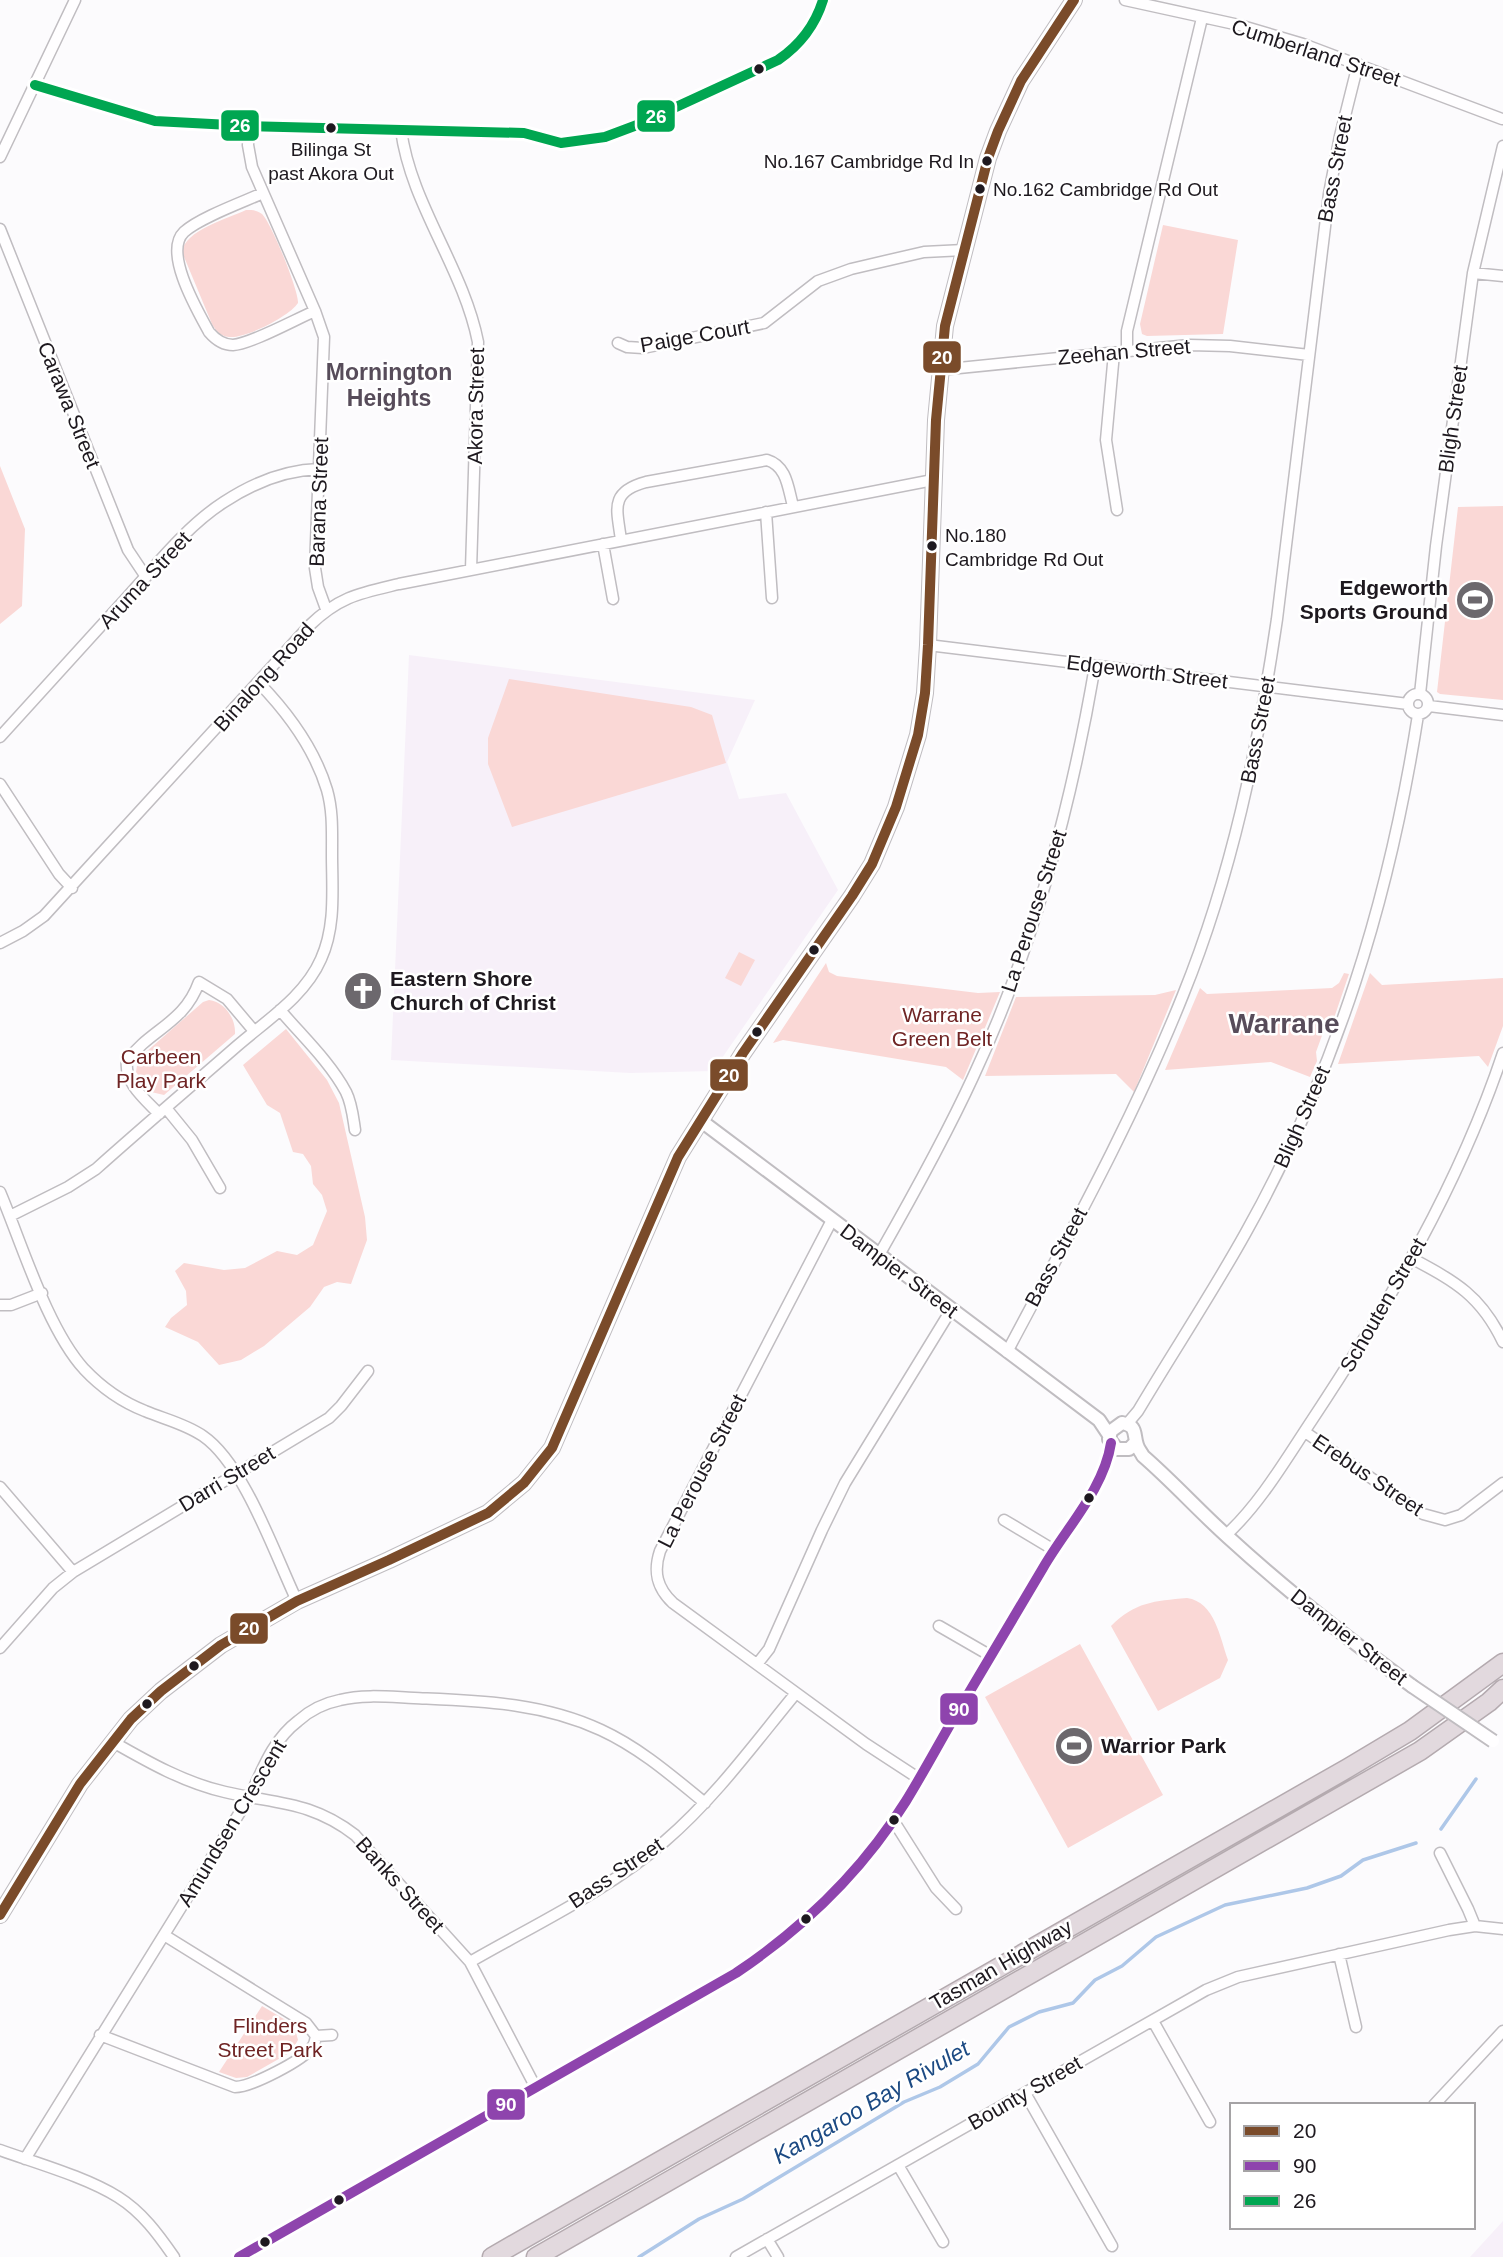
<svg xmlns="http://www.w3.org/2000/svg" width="1503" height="2257" viewBox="0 0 1503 2257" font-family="Helvetica,sans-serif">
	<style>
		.built { fill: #f7f0f9 }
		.green { fill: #fad8d6 }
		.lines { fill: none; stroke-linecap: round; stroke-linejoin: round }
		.stream { stroke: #aec7e8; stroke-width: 3.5 }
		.minor-casing { stroke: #c0bdc1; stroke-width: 13 }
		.tertiary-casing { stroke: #c0bdc1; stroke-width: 16 }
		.secondary-casing { stroke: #c0bdc1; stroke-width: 18 }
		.motorway-casing { stroke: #b4aaaf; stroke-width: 21 }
		.minor { stroke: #fffeff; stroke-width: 10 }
		.tertiary { stroke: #fffeff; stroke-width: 12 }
		.secondary { stroke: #fffeff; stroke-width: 14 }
		.motorway { stroke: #e2d9de; stroke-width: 18 }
		.tertiary-bridge-casing { stroke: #c0bdc1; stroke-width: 16; stroke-linecap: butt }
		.tertiary-bridge { stroke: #fffeff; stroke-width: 12 }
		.bus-1-casing { stroke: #fff; stroke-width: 16 }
		.bus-2-casing { stroke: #fff; stroke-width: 16 }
		.bus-3-casing { stroke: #fff; stroke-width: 16 }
		.bus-1 { stroke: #7a4b2a; stroke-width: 10 }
		.bus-2 { stroke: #8e44ad; stroke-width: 10 }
		.bus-3 { stroke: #00a651; stroke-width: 10 }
		.bus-dot { fill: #1e191f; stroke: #fff; stroke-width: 2.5 }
		.labels { text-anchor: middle; stroke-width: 5; stroke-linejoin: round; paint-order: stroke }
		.bus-label { font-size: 19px; fill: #1e191f; stroke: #fff; text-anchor: start }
		.street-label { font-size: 21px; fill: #1e191f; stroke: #fff }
		.poi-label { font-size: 21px; font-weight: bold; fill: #1e191f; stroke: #fff; text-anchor: start }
		.park-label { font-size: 21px; fill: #6f2424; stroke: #fff }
		.neighbourhood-label { font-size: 23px; font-weight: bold; fill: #574c5a; stroke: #fff }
		.water-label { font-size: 23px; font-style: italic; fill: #1c4a83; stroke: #fff }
		.district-label { font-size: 28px; font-weight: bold; fill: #574c5a; stroke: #fff }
		.line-badge { stroke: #fff; stroke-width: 2.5 }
		.badge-label { font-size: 19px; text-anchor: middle; font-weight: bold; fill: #fff }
	</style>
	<rect width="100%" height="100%" fill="#fcfbfd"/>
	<!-- built -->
	<path class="built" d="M409,655L755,700L727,762L739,799L786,793L838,890L713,1071L630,1073L391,1060Z
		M1503,2221V2257H1470Z"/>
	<!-- green -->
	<path class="green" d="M246,210C252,210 257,210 262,214C271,222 299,291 298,303C290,316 245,339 229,337C220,336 216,331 212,324L182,252C185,230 227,219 246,210Z
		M1163,225L1238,240L1223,334L1147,336L1142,334L1140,324Z
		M0,466L25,529L22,606L0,624Z
		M1503,506V700L1440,694L1437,692L1458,507Z
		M509,679L691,707L712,715L726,763L512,827L488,764V738Z
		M739,952L755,960L741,986L725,978Z
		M826,963L829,972L837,976L978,993L1000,992L963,1080L946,1067L783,1040L773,1043Z
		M1344,973L1349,974L1332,1024L1324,1030L1316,1052L1317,1061L1310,1077L1271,1062L1165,1070L1200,988L1207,994L1332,988L1339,983Z
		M1370,973L1382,985L1503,978V1026L1488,1067L1479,1056L1338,1064Z
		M1176,990L1134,1092L1116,1074L985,1076L1016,997L1155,995Z
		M209,1000C225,1002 236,1019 235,1034L164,1095L151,1092L136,1072L138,1059L203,1002Z
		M286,1029L327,1080L339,1103L365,1217L367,1240L351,1284L337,1282L324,1287L310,1307L264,1346L241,1360L219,1365L198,1342L165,1327L171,1318L187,1305L186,1291L175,1271L184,1263L224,1270L245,1268L277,1251L297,1255L313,1245L327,1211L322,1195L313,1184L311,1166L303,1154L293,1152L280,1113L267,1105L243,1065Z
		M1187,1598C1215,1602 1220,1638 1228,1660L1220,1678L1158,1711L1111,1626C1135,1602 1154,1601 1187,1598Z
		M1080,1644L1163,1795L1068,1848L985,1697Z
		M262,2006L294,2025L298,2040L291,2052L247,2077L236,2078L219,2072Z"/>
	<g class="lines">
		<!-- stream -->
		<path class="stream" d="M1441,1829L1476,1779
			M639,2257L699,2219L743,2199L904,2102L940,2087L978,2064L1009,2027L1039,2012L1073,2003L1095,1980L1122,1966L1156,1937L1225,1905L1307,1888L1341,1876L1363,1860L1416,1843"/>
		<defs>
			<path id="minor" d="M1125,0L1239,25L1303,44L1502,119
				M35,85L155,121L249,126L524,133L561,143L605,137L637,125L778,60C800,45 815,26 823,0
				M249,126L248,145L252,167L315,311L324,337L315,568L318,587L326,609
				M401,130C411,205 463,267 478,342L471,570
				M0,157L75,0
				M263,193C243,202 199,218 184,232C163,252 197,310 209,332C215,339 223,345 233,345C251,344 296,319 315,311
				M0,229L128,550L146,577
				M1473,273L1503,276
				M618,343L627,347L643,348L764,323L818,281L851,269L924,252L964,250
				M1127,351V331L1202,18
				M1114,353L1106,440L1117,510
				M939,370L1189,345L1230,346L1309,355
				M766,512L772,598
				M621,540C617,509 609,492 646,482L767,460C787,466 788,488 793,506
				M603,544L613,599
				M928,645L1408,704
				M1408 704a10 10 0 1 1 20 0a10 10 0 1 1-20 0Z
				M1420,694L1436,546L1473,273L1503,146
				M1429,706L1503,715
				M0,737C43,690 86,643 129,595C158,563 188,525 224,502C253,483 285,470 319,469
				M0,784L59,874L72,888
				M0,943L23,931L44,916L310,625C340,596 361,593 399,584L933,480
				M280,1010C302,1036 330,1062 346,1092C352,1104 353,1117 355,1130
				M166,1108L192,1140L220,1188
				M159,1114C145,1099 124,1083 127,1061C150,1029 184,1024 199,982L227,999L254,1031
				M0,1192C22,1244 47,1328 84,1369C101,1387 122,1402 145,1411C164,1419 186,1424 203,1436C244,1464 275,1555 297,1601
				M10,1216L68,1187L96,1169C143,1127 190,1087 237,1046C267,1020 305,996 321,959C336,926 332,889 332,854C332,832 333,811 327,790C315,750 288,713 259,683
				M832,1220L660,1551C653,1572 657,1588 673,1603L866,1744L918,1778
				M879,1255C912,1197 945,1138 973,1077C1034,947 1071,806 1095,666
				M1413,1259C1456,1282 1481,1296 1503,1342
				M0,1305H11L42,1293
				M1007,1352C1069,1235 1134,1118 1183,995C1232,874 1258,748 1277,619L1329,194L1340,136L1358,64
				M1127,1424L1138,1411C1173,1352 1211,1295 1245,1234C1337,1070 1389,900 1418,715
				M1305,1432L1423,1514L1445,1520L1461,1515L1503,1483
				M0,1487L73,1572
				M1004,1520L1054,1550
				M1226,1535C1260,1504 1286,1459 1312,1420C1388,1305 1459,1185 1503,1053
				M939,1626L991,1656
				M0,1648L53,1588L73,1572L329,1418L341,1406L368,1371
				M758,1663L769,1649L822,1530L845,1483L951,1310
				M113,1742C148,1762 185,1783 225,1792C276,1804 311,1801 355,1835L470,1962L536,2088
				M893,1820L936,1888L956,1909
				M1440,1853L1468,1909L1475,1926
				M1339,1954L1356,2027
				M470,1962C534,1925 609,1890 665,1841C715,1798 754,1744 796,1693
				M1153,2021L1210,2122
				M100,2035L235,2087C251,2087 304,2060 312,2047C315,2044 315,2041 316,2036L306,2023L164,1935
				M316,2036L332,2035
				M1025,2093L1112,2246
				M1434,2105L1503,2031
				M0,2150C36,2163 86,2177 118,2197C142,2212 158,2234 174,2257
				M25,2159L250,1796C263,1768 273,1740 298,1721C309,1711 325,1703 340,1700C364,1694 390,1697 414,1698C479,1701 541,1702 601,1730C640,1748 672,1776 705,1803
				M898,2165L943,2242
				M767,2239L778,2257
				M239,2257L736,1973C803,1928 863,1870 906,1801C922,1775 936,1749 951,1723C982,1671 1013,1619 1043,1568C1066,1528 1104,1489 1111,1443
				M736,2257L1206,1990L1238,1977L1449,1930L1475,1926L1503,1929"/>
			<path id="tertiary" d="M700,1120L1099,1420L1109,1435
				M1135,1443L1129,1449H1117L1109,1439L1111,1431L1122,1423C1138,1426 1133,1434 1137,1445C1138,1449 1141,1452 1143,1456C1173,1482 1199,1511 1228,1537C1287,1591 1348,1639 1412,1686"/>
			<path id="secondary" d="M0,1915L80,1784L131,1719L161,1691L221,1645L297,1601L389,1560L488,1513L524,1483L552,1448L678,1157L743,1053L852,896L872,864L896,807L918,735L925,693L928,645L936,420L945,326L988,158L998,131L1021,81L1074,0"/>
			<path id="motorway" d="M492,2257L1348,1768L1410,1731L1503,1663
				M536,2257L1420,1751L1489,1702L1503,1689"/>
		</defs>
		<!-- minor casing -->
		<use href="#minor" class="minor-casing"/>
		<!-- tertiary casing -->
		<use href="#tertiary" class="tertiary-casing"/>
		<!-- secondary casing -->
		<use href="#secondary" class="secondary-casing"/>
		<!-- motorway casing -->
		<use href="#motorway" class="motorway-casing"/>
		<!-- minor -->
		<use href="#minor" class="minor"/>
		<!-- tertiary -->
		<use href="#tertiary" class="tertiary"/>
		<!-- secondary -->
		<use href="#secondary" class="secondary"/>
		<!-- motorway -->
		<use href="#motorway" class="motorway"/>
		<defs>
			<path id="tertiary-bridge" d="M1412,1686L1493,1741"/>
		</defs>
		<!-- tertiary-bridge casing -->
		<use href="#tertiary-bridge" class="tertiary-bridge-casing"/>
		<!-- tertiary-bridge -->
		<use href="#tertiary-bridge" class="tertiary-bridge"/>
		<defs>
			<path id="bus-1" d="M0,1915L80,1784L131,1719L161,1691L221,1645L297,1601L389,1560L488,1513L524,1483L552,1448L678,1157L743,1053L852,896L872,864L896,807L918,735L925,693L928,645L936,420L945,326L988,158L998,131L1021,81L1074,0"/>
			<path id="bus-2" d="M239,2257L736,1973C803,1928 863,1870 906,1801C922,1775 936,1749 951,1723C982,1671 1013,1619 1043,1568C1066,1528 1104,1489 1111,1443"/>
			<path id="bus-3" d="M35,85L155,121L249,126L524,133L561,143L605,137L637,125L778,60C800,45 815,26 823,0"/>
		</defs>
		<!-- bus-1 casing -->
		<use href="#bus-1" class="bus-1-casing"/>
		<!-- bus-2 casing -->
		<use href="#bus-2" class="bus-2-casing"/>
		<!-- bus-3 casing -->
		<use href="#bus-3" class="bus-3-casing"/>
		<!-- bus-1 -->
		<use href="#bus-1" class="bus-1"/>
		<!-- bus-2 -->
		<use href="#bus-2" class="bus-2"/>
		<!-- bus-3 -->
		<use href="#bus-3" class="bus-3"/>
	</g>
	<!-- icons -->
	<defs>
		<symbol id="stadium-disc" viewBox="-11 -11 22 22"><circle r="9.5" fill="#6c686d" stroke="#fff"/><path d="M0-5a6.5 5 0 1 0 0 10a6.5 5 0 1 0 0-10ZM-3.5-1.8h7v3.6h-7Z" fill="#fff"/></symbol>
		<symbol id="church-disc" viewBox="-11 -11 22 22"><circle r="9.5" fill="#6c686d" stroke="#fff"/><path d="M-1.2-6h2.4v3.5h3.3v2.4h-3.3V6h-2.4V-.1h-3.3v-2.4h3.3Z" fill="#fff"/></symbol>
	</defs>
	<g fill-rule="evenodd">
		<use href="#stadium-disc" x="1453" y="578" width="44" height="44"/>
		<use href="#church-disc" x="341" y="969" width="44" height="44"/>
		<use href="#stadium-disc" x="1052" y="1724" width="44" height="44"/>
	</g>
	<!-- markers -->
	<g class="bus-dot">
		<circle cx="759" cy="69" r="6"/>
		<circle cx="331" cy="128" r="6"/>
		<circle cx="987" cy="161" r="6"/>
		<circle cx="980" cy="189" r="6"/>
		<circle cx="932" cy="546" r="6"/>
		<circle cx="814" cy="950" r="6"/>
		<circle cx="757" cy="1032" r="6"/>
		<circle cx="1089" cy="1498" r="6"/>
		<circle cx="194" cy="1666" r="6"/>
		<circle cx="147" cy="1704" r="6"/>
		<circle cx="894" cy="1820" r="6"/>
		<circle cx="806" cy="1919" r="6"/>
		<circle cx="339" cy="2200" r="6"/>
		<circle cx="265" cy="2242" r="6"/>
	</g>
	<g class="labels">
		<!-- bus labels -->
		<g class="bus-label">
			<text x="331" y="156" text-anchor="middle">Bilinga St<tspan x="331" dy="24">past Akora Out</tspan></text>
			<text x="974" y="168" text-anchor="end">No.167 Cambridge Rd In</text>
			<text x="993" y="196">No.162 Cambridge Rd Out</text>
			<text x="945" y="542">No.180<tspan x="945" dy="24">Cambridge Rd Out</tspan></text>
		</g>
		<!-- street labels -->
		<g class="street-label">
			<text transform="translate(1316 53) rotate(18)" y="7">Cumberland Street</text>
			<text transform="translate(1335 169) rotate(-79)" y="7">Bass Street</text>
			<text transform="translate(695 336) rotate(-10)" y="7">Paige Court</text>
			<text transform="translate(1124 352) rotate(-5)" y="7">Zeehan Street</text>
			<text transform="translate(69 405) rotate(68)" y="7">Carawa Street</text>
			<text transform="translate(476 406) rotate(-89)" y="7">Akora Street</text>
			<text transform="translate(1453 419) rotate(-82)" y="7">Bligh Street</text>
			<text transform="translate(319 502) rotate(-88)" y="7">Barana Street</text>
			<text transform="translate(145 580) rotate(-47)" y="7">Aruma Street</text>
			<text transform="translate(1147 672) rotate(7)" y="7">Edgeworth Street</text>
			<text transform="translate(264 677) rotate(-48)" y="7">Binalong Road</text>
			<text transform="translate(1258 730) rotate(-79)" y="7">Bass Street</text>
			<text transform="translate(1034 911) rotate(-72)" y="7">La Perouse Street</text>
			<text transform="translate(1302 1117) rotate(-66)" y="7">Bligh Street</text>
			<text transform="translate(1056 1257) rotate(-62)" y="7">Bass Street</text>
			<text transform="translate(899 1271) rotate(37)" y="7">Dampier Street</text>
			<text transform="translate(1383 1305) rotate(-60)" y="7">Schouten Street</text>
			<text transform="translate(702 1471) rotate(-63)" y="7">La Perouse Street</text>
			<text transform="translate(1368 1475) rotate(34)" y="7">Erebus Street</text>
			<text transform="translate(227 1479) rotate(-31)" y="7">Darri Street</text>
			<text transform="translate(1349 1637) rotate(38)" y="7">Dampier Street</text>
			<text transform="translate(232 1823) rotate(-59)" y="7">Amundsen Crescent</text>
			<text transform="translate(616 1873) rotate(-34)" y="7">Bass Street</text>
			<text transform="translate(400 1885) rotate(48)" y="7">Banks Street</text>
			<text transform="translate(1001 1965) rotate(-30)" y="7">Tasman Highway</text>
			<text transform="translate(1025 2093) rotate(-30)" y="7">Bounty Street</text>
		</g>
		<!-- poi labels -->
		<g class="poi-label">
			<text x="1448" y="595" text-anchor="end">Edgeworth<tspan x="1448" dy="24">Sports Ground</tspan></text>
			<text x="390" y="986">Eastern Shore<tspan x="390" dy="24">Church of Christ</tspan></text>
			<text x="1101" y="1753">Warrior Park</text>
		</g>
		<!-- park labels -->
		<g class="park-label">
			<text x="942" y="1022">Warrane<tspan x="942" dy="24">Green Belt</tspan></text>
			<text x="161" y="1064">Carbeen<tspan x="161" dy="24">Play Park</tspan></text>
			<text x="270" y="2033">Flinders<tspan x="270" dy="24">Street Park</tspan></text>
		</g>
		<!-- neighbourhood labels -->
		<g class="neighbourhood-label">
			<text x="389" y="380">Mornington<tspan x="389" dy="26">Heights</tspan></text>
		</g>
		<!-- water labels -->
		<g class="water-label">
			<text transform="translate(871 2102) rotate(-30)" y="8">Kangaroo Bay Rivulet</text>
		</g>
		<!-- district labels -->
		<g class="district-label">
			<text x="1284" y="1033">Warrane</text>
		</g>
	</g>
	<g class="line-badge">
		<rect x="636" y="99" width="40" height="34" rx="7" fill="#00a651"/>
		<rect x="220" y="109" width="40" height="33" rx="7" fill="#00a651"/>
		<rect x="922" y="340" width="40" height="34" rx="7" fill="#7a4b2a"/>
		<rect x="709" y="1058" width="40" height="34" rx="7" fill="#7a4b2a"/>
		<rect x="229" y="1612" width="40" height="33" rx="7" fill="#7a4b2a"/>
		<rect x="939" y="1692" width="40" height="34" rx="7" fill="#8e44ad"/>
		<rect x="486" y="2088" width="40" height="33" rx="7" fill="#8e44ad"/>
	</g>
	<g class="badge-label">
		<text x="656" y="123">26</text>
		<text x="240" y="132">26</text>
		<text x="942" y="364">20</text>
		<text x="729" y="1082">20</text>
		<text x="249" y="1635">20</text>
		<text x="959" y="1716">90</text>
		<text x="506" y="2111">90</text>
	</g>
	<!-- legend -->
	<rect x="1230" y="2103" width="245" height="126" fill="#ffffff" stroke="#a5a3a5" stroke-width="2"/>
	<rect x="1244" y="2126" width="35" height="10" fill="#7a4b2a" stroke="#a5a3a5" stroke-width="2"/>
	<text x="1293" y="2138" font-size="21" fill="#1e191f">20</text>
	<rect x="1244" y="2161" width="35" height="10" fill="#8e44ad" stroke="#a5a3a5" stroke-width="2"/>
	<text x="1293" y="2173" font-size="21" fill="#1e191f">90</text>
	<rect x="1244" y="2196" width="35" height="10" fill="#00a651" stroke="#a5a3a5" stroke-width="2"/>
	<text x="1293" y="2208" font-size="21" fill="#1e191f">26</text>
</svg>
